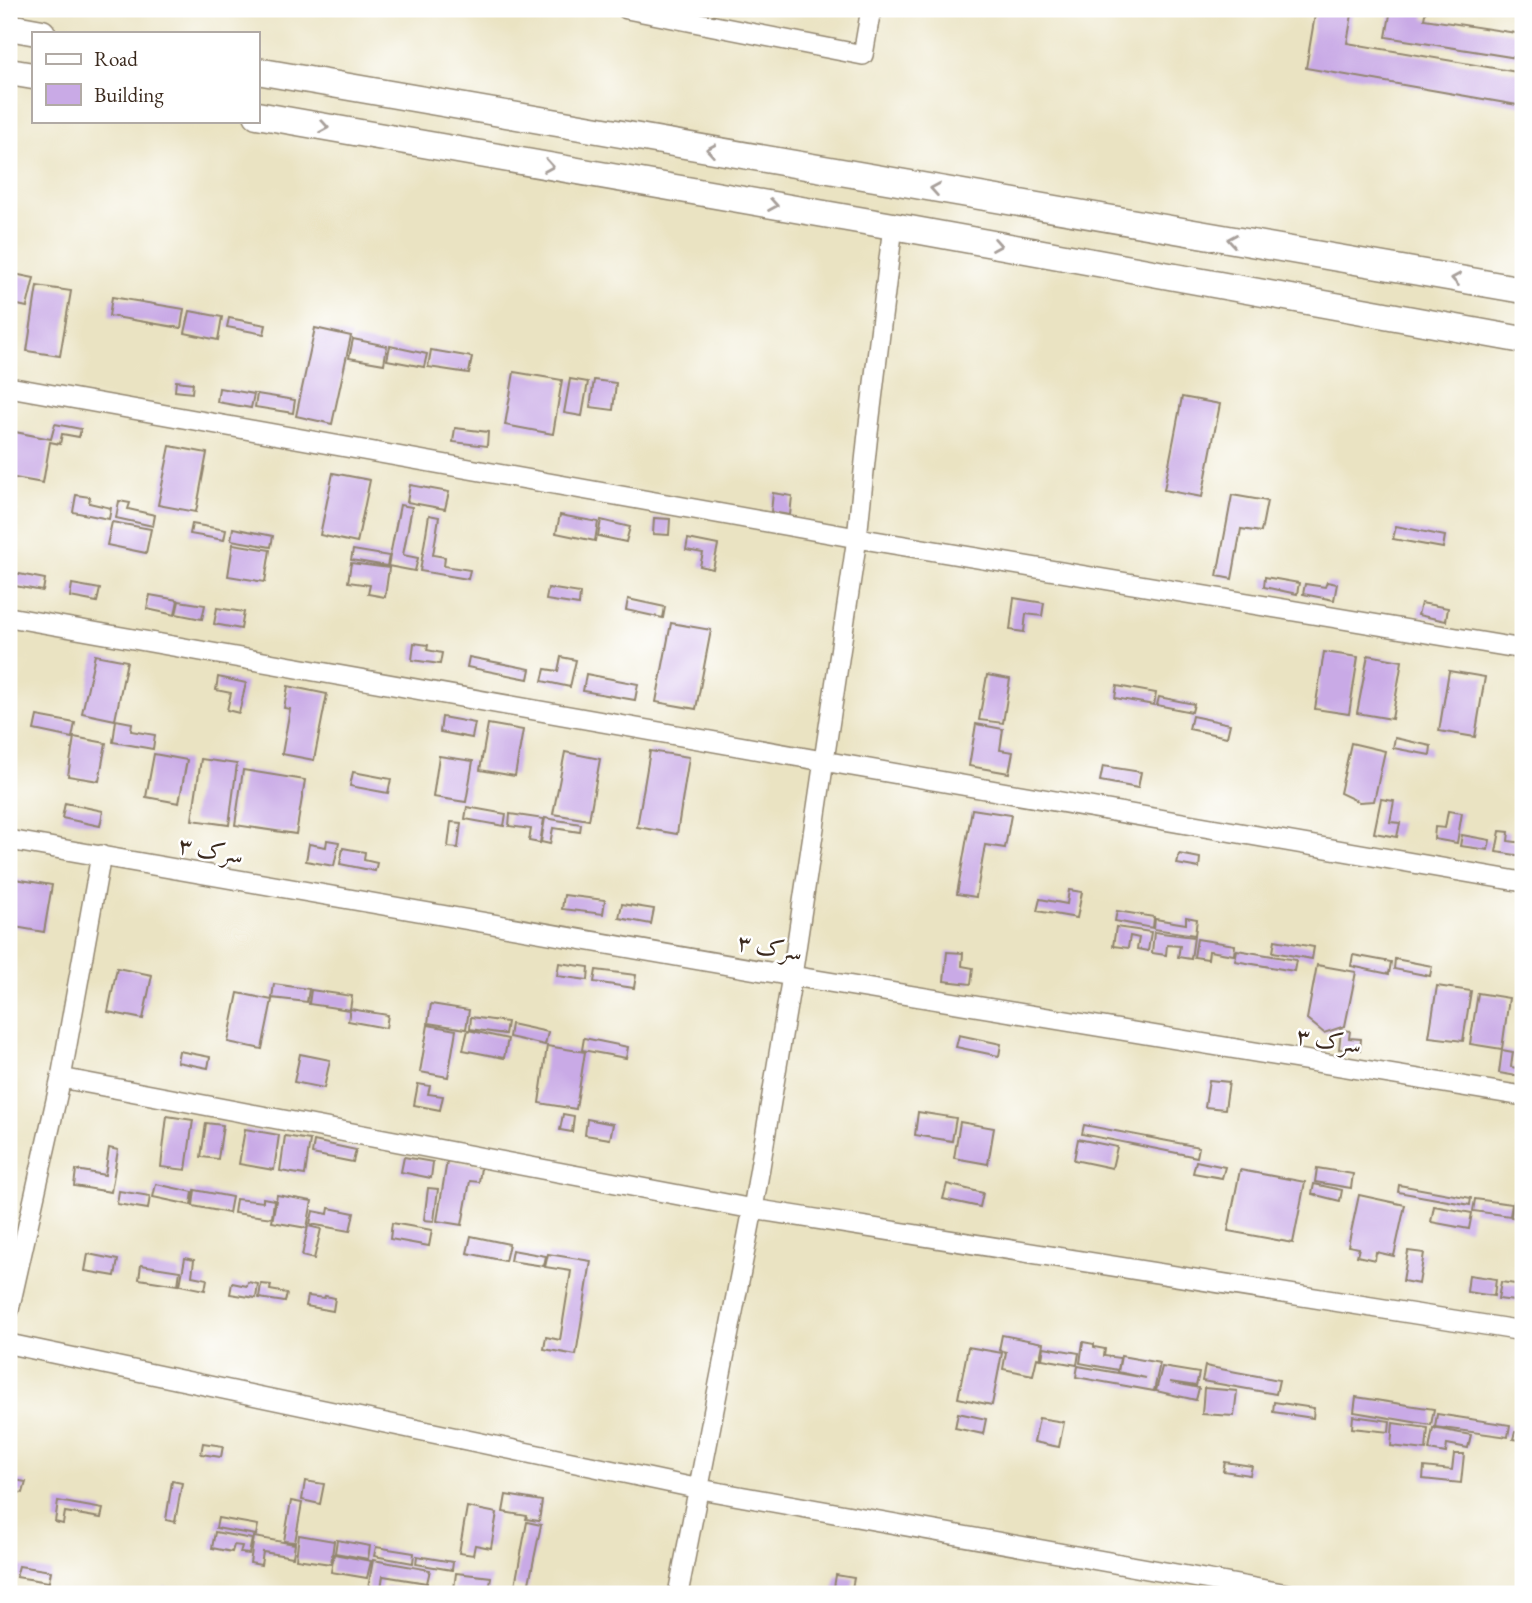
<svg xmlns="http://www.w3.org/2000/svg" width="1532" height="1603" viewBox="0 0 1532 1603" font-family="'EB Garamond',Amiri,serif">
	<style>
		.building { fill: #c9aae6 }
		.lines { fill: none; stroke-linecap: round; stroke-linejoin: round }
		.minor-casing { stroke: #928670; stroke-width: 22 }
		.secondary-casing { stroke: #928670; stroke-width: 29 }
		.minor { stroke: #fff; stroke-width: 19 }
		.secondary { stroke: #fff; stroke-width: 26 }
		.oneway { stroke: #a79f9a }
		.labels { text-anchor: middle; stroke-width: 5; stroke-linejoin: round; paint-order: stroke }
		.street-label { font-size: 24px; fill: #3b2a1e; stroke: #fff }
	</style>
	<rect width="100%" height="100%" fill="#fff"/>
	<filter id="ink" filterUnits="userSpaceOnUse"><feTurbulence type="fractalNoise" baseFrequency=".0143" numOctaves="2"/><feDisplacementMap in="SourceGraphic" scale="14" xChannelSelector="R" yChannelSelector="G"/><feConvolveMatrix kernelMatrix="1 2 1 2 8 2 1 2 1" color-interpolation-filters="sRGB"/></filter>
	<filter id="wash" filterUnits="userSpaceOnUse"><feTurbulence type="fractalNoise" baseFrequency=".00686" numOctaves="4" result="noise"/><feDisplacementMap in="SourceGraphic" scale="28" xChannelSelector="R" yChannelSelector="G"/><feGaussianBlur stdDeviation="1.57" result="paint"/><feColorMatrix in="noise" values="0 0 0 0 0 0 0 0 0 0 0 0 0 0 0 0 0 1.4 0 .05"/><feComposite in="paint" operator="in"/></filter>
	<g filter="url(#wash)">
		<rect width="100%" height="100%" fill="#eae3c2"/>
		<g id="blocks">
			<!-- building -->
			<path class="building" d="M1316,9H1353L1347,43L1523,73V106L1306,68Z
				M1391,9H1426L1424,19L1523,34V59L1386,37Z
				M9,273L34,278L27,307L9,303Z
				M37,286L71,291L60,356L27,351Z
				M112,297L184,309L181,328L109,316Z
				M190,311L222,317L218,340L185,333Z
				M229,318L266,325L264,334L227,327Z
				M315,328L351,336L332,424L296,416Z
				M353,339L387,346L384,364L349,358Z
				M390,346L427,354L424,367L387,360Z
				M431,350L472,357L469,373L428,367Z
				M514,372L562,380L553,434L505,425Z
				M570,379L588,382L582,416L564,413Z
				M594,380L616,383L613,410L590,407Z
				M176,381L193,383L192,393L175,391Z
				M219,388L254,394L251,408L217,402Z
				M257,394L295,400L293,413L255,407Z
				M1182,397L1220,404L1202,497L1164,490Z
				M55,424L81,429L79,437L62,434L60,444L50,442L43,483L9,477V466L15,432L51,439Z
				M455,428L488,432L487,446L453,442Z
				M170,446L207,453L196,512L158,505Z
				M333,473L370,480L357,543L320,535Z
				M410,485L449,492L445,509L407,502Z
				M773,493L792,496L790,515L771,512Z
				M76,495L90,497L89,503L111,508L109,519L73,512Z
				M1232,495L1267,501L1261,532L1241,529L1232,579L1217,576Z
				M119,501L130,503L128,509L155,515L153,526L116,518Z
				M400,505L412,507L403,555L418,558L415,571L388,566Z
				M429,515L439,517L433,555L445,557L444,566L470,570L468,579L420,571Z
				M560,515L598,522L595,541L556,533Z
				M654,518L670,519L669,535L653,534Z
				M601,520L630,527L626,542L598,536Z
				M112,522L151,529L146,553L107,545Z
				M192,524L226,530L224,540L190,534Z
				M1396,526L1445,536L1443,548L1393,539Z
				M233,528L273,536L271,547L231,540Z
				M688,539L718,545L713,569L700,566L703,553L686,550Z
				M233,544L270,550L265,582L228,576Z
				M353,550L389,556L387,566L351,560Z
				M351,563L389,568L385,597L368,594L370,585L348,582Z
				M9,572L45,579L43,591L9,585Z
				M1265,577L1299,583L1297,594L1264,587Z
				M1327,582L1337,584L1334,600L1303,594L1305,584L1325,587Z
				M72,584L100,589L97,602L70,597Z
				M548,588L580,593L579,605L546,600Z
				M150,595L178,600L175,615L147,609Z
				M1014,598L1044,603L1042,616L1026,614L1024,632L1010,630Z
				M628,599L665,607L663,618L626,610Z
				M179,601L205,605L202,619L176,614Z
				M1421,603L1448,608L1446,621L1418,615Z
				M217,608L244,612L241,629L214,624Z
				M671,623L711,630L696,709L656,702Z
				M414,643L428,645L427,650L442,653L440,664L412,660Z
				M1324,652L1358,657L1349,714L1315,709Z
				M95,655L127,661L115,720L82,713Z
				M1368,655L1402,661L1392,719L1357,713Z
				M469,657L530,669L528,679L467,667Z
				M561,657L576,660L570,687L542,681L545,669L558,671Z
				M1449,671L1485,677L1475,737L1439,731Z
				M586,674L638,684L635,700L583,691Z
				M987,675L1010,679L1003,723L979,720Z
				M218,677L246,683L239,713L227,710L231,693L216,690Z
				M288,686L327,694L314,760L282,754L290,709L284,708Z
				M1117,686L1156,693L1154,705L1115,698Z
				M1159,697L1194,704L1192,712L1157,705Z
				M37,716L75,723L72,738L34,730Z
				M1192,716L1230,724L1227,737L1189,729Z
				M442,717L475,723L472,738L440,732Z
				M116,720L132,723L131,731L155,735L153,749L113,742Z
				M488,724L523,730L515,776L480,770Z
				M976,724L1003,729L1000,750L1013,752L1009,773L969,766Z
				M74,737L106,743L99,781L68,776Z
				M1395,738L1431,746L1430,755L1393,748Z
				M1351,743L1385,751L1374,801L1359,802L1340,793Z
				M650,751L689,757L677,834L637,827Z
				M565,752L600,759L589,820L553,814Z
				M154,754L187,760L179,803L146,797Z
				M439,756L473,761L466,802L433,797Z
				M201,759L237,764L229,825L192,820Z
				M1103,766L1141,772L1138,788L1100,781Z
				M243,770L305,780L296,834L235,825Z
				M353,772L391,779L388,793L350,786Z
				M1381,799L1394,801L1390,822L1400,823L1397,837L1374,833Z
				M65,803L103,811L100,826L62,818Z
				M467,807L506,814L504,826L465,819Z
				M972,809L1011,815L1005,848L985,845L976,897L957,894Z
				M1448,811L1462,813L1457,843L1434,839L1435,827L1445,828Z
				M510,814L544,819L540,843L529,841L531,829L509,826Z
				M545,818L581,824L580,832L553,828L550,844L541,842Z
				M451,822L461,823L458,848L448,847Z
				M1500,831L1509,832L1508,841L1523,843V856L1496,852Z
				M1462,835L1490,840L1488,850L1460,846Z
				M327,840L339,842L334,866L306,861L309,844L326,847Z
				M343,848L365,852L364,860L377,863L375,871L340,864Z
				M1179,854L1200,858L1199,868L1177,864Z
				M9,878L52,885L44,932L9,926Z
				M1069,890L1082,892L1077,918L1037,911L1040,899L1067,904Z
				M564,895L605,900L603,914L562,909Z
				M622,904L654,909L651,924L619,918Z
				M1117,911L1154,917L1153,928L1115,921Z
				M1186,917L1197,919L1195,935L1154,929L1155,919L1186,924Z
				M1116,927L1151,932L1148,951L1137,949L1139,938L1130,936L1128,948L1113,946Z
				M1154,932L1194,937L1191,959L1178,957L1180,946L1167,945L1166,955L1152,953Z
				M1197,939L1235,945L1234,955L1209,951L1208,959L1194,957Z
				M1275,940L1314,947L1312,959L1273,952Z
				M1237,950L1296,960L1294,971L1235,961Z
				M947,952L963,953L962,966L973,968L971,984L944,981Z
				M1353,955L1391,962L1389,974L1351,966Z
				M1395,959L1432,966L1430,976L1394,969Z
				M559,963L589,967L588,980L557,976Z
				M1317,965L1356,972L1345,1026L1324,1033L1307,1019Z
				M117,968L152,975L143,1019L108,1012Z
				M596,970L636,975L634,988L594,982Z
				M274,984L309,989L307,1002L272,998Z
				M1437,986L1471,991L1463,1041L1429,1037Z
				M311,990L352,996L350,1010L309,1004Z
				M238,993L272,1000L262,1049L228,1042Z
				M1478,993L1509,998L1502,1049L1470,1044Z
				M431,1004L469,1010L466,1029L428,1023Z
				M350,1009L388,1015L386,1028L348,1021Z
				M471,1017L507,1022L505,1034L470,1029Z
				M511,1024L548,1032L545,1045L509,1037Z
				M428,1025L456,1030L448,1077L420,1072Z
				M468,1030L508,1039L504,1058L463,1050Z
				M1341,1030L1350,1031L1349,1038L1361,1039L1360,1050L1339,1049Z
				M959,1035L1001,1044L999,1056L956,1047Z
				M584,1038L628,1047L626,1058L582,1050Z
				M547,1046L585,1052L576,1109L539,1103Z
				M1502,1050L1513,1052L1511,1067L1523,1069V1077L1499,1073Z
				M179,1051L210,1057L208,1068L177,1062Z
				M300,1054L330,1060L324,1088L294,1082Z
				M1209,1080L1229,1082L1225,1109L1205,1107Z
				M418,1084L430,1086L428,1094L443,1096L440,1110L414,1105Z
				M918,1112L956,1118L952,1141L915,1135Z
				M563,1114L574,1116L572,1132L560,1130Z
				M167,1116L193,1120L186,1170L161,1167Z
				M587,1119L613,1124L610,1139L585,1135Z
				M960,1122L994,1128L988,1164L954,1158Z
				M206,1123L223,1125L218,1159L201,1157Z
				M1084,1125L1199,1147L1197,1157L1082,1134Z
				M245,1129L279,1135L274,1170L239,1164Z
				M285,1136L310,1140L305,1175L280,1171Z
				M1078,1139L1117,1147L1112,1168L1074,1160Z
				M314,1141L356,1150L353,1162L312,1154Z
				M109,1148L118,1150L111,1192L74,1186L76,1170L105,1175Z
				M404,1157L433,1162L431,1178L401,1172Z
				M447,1161L481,1167L479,1182L470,1181L462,1225L437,1221Z
				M1196,1161L1225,1167L1222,1178L1193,1173Z
				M1317,1168L1353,1174L1351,1188L1315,1182Z
				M1240,1170L1305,1182L1293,1243L1228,1231Z
				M156,1184L193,1192L191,1205L153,1197Z
				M947,1184L983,1193L980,1207L943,1199Z
				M1314,1184L1342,1190L1340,1201L1312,1194Z
				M1399,1185L1471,1198L1470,1205L1398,1192Z
				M428,1188L438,1189L434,1221L424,1220Z
				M195,1190L232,1197L229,1213L193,1206Z
				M119,1191L150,1196L148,1209L117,1204Z
				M277,1195L312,1201L307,1228L272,1222Z
				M1359,1195L1405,1205L1394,1256L1376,1252L1375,1260L1357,1256L1359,1248L1348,1246Z
				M263,1198L274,1200L272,1218L234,1213L236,1199L263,1202Z
				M1475,1199L1512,1204L1510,1216L1473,1211Z
				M1514,1201L1523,1202V1219L1511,1217Z
				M1434,1206L1472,1213L1469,1229L1431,1222Z
				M329,1208L354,1213L350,1231L310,1224L313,1211L328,1214Z
				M392,1223L432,1230L429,1246L390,1239Z
				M308,1226L321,1229L314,1259L302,1256Z
				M471,1236L509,1244L505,1261L467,1253Z
				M512,1250L546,1256L544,1266L510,1261Z
				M1408,1251L1424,1253L1419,1284L1403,1281Z
				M88,1254L118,1260L115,1276L85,1271Z
				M548,1254L591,1261L576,1355L544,1349L546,1337L560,1340L571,1271L545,1267Z
				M185,1258L194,1260L192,1276L207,1279L205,1290L180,1285Z
				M141,1265L180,1271L178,1285L139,1279Z
				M1469,1275L1496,1279L1494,1296L1467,1292Z
				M248,1282L258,1284L256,1298L230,1294L232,1283L247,1286Z
				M1501,1282L1523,1285V1302L1498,1299Z
				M261,1284L271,1285L270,1290L287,1293L285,1302L259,1298Z
				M308,1296L324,1298L325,1296L335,1298L333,1311L306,1306Z
				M1002,1335L1043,1343L1040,1359L1037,1358L1033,1375L1003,1369L1006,1352L999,1350Z
				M1083,1342L1094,1344V1347L1105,1349L1104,1356L1120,1358L1118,1370L1080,1363Z
				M968,1347L1002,1353L992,1405L958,1398Z
				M1044,1347L1079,1353L1077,1365L1042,1359Z
				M1121,1356L1160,1363L1154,1391L1076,1377L1078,1366L1146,1378L1118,1372Z
				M1205,1366L1279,1380L1276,1394L1202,1381Z
				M1162,1367L1199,1373L1196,1386L1170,1382L1199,1388L1196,1400L1156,1391Z
				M1204,1388L1237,1391L1234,1416L1202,1414Z
				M1356,1397L1434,1409L1431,1425L1354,1412Z
				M1274,1402L1314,1408L1313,1418L1273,1412Z
				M958,1413L986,1419L983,1434L955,1428Z
				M1437,1414L1510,1425L1508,1437L1435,1427Z
				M1353,1416L1390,1421L1389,1432L1352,1428Z
				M1039,1418L1064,1422L1059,1447L1034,1442Z
				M1393,1423L1428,1428L1426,1450L1391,1446Z
				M1433,1428L1471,1435L1468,1448L1447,1444L1446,1453L1429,1450Z
				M1515,1432L1523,1433V1441L1513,1439Z
				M203,1443L223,1446L221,1457L201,1454Z
				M1454,1454H1464L1461,1483L1423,1479L1424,1467L1452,1470Z
				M1225,1462L1252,1466L1250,1475L1223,1471Z
				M9,1479L26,1482L23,1493L9,1491Z
				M172,1481L182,1483L175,1522L166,1520Z
				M305,1481L324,1484L320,1504L302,1500Z
				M506,1495L542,1501L539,1521L526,1519L527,1516L503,1512Z
				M58,1501L103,1509L101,1518L65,1512L63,1524L55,1522Z
				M291,1501L302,1503L295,1542L284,1541Z
				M467,1507L497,1513L491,1548L475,1545L473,1555L459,1553Z
				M218,1518L258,1525L256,1535L216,1528Z
				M527,1522L541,1525L528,1588L515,1585Z
				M215,1532L252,1539L249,1554L240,1553L242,1546L234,1545L232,1552L212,1548Z
				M299,1535L334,1541L331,1564L296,1559Z
				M254,1537L295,1544L293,1557L263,1552L261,1565L250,1563Z
				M337,1540L370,1546L368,1559L335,1553Z
				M376,1547L414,1553L413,1563L374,1556Z
				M334,1554L371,1561L367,1578L331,1572Z
				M417,1556L453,1562L452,1570L416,1564Z
				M373,1560L430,1570L427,1583L383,1576L380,1594H367Z
				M19,1566L51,1571L49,1582L16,1577Z
				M456,1573L491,1577L489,1594L454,1589Z
				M836,1575L854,1578L851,1594H833Z
				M386,1586L424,1593V1594H384Z
				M164,1587L196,1593L195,1594H162Z"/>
		</g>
	</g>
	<g filter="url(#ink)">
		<use href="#blocks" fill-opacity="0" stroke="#928670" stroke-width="2"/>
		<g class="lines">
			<defs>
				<path id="minor" d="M627,9L863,55L871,9
					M9,387L857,538L1523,649
					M9,617L823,761L1523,882
					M9,840L792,976L1523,1096
					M61,1078L753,1209L1523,1331
					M9,1310L61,1078L101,855
					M9,1344L700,1489L1288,1594
					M678,1594L753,1209L792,976L857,538L868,433L893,226"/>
				<path id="secondary" d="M9,27L42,33
					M257,71L1523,290
					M9,72L33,76
					M257,115L893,226L1523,340"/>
			</defs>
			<!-- minor casing -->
			<use href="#minor" class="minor-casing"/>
			<!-- secondary casing -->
			<use href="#secondary" class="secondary-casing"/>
			<!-- minor -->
			<use href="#minor" class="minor"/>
			<!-- secondary -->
			<use href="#secondary" class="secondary"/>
		</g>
		<!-- one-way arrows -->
		<defs><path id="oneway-chevron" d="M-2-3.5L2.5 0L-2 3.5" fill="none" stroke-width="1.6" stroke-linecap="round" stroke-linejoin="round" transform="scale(1.75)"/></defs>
		<g class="oneway">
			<use href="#oneway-chevron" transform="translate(324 127) rotate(10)"/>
			<use href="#oneway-chevron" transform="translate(711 150) rotate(-170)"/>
			<use href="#oneway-chevron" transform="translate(549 166) rotate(10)"/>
			<use href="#oneway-chevron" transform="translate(935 189) rotate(-170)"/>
			<use href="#oneway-chevron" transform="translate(773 205) rotate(10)"/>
			<use href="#oneway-chevron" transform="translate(1232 240) rotate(-170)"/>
			<use href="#oneway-chevron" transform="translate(997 245) rotate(10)"/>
			<use href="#oneway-chevron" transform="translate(1456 279) rotate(-170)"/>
		</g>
	</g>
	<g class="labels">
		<!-- street labels -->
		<g class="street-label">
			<text transform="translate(211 850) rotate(10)" y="8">سرک ۳</text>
			<text transform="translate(770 947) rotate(10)" y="8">سرک ۳</text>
			<text transform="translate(1329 1040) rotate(9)" y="8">سرک ۳</text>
		</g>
	</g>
	<!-- margin -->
	<rect width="1532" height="1603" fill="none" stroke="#fff" stroke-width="35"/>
	<!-- legend -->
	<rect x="32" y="32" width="228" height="91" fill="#ffffff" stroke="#b1aaa5" stroke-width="2"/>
	<rect x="46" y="54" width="35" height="10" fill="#ffffff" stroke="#b1aaa5" stroke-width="2"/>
	<text x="94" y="66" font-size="21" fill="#3b2a1e">Road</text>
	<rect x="46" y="84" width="35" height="21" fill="#c9aae6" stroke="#b1aaa5" stroke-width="2"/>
	<text x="94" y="102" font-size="21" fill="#3b2a1e">Building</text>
</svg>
